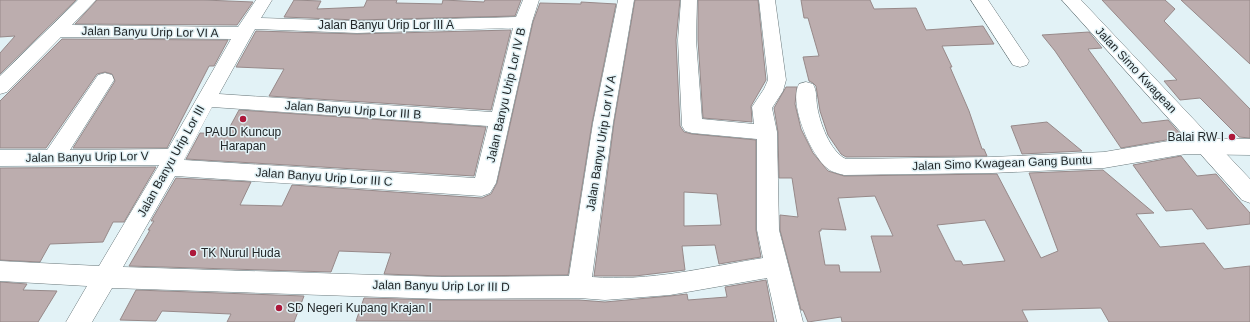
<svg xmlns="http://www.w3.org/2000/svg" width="1250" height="322" viewBox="0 0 1250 322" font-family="Arial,sans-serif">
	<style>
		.building { fill: #bcadae; stroke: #978989; fill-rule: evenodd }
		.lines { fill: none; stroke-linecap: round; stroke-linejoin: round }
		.street-casing { stroke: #6b797c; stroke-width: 1 }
		.secondary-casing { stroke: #6b797c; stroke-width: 1 }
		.street { fill: #fff; fill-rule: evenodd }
		.secondary { fill: #fff; fill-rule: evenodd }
		.poi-dot { fill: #ad183a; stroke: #e2f2f6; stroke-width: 1.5 }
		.labels { text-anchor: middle; stroke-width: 3; stroke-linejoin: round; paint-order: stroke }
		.street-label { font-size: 12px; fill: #222729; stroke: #e2f2f6 }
		.poi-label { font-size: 12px; fill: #222729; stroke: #e2f2f6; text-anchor: start }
	</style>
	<rect width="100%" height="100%" fill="#e2f2f6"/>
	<!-- building -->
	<path class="building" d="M0,0H76L0,74V53L15,36L0,37Z
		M97,0H204L253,2L237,25L75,24Z
		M294,0L321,1L317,9L364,7L367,0H397L396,3L442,4L443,0L484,2L485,0H521L515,16L357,20L284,17Z
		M635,0H680L676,40L680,126L684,132L692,134L756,140V230L761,257L719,264L715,245L682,246L685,270L635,276H594L614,123ZM684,192L717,194L721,225L684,226Z
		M698,0H758L766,80L751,106L752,122L703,118L698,40Z
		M801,0H870L874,9L916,8L926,30L983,26L994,44L942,46L952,67H950L969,111L982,149H984L987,156L846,157L841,154L828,135L820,111L816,86L813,83L809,81L803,57L819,56L808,18H804Z
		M1102,0H1165L1175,9L1164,21L1250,109V138L1239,137L1200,98L1180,100L1164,81L1177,80Z
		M1181,0H1250V64Z
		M581,2L616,4L592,123L568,275L442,276L384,274L391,253L339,251L331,272L129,266L150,230H148L154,221H151L176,178L251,182L240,205L282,206L292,185L482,198L491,194L497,183L533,22L540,3L581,4Z
		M511,30L491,110L269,96L284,69L236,67L256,31L357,34Z
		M1089,32L1102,48L1088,49L1142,123L1168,120L1183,137L1121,148L1055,51L1042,35Z
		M62,39L228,40L214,66H209L208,68L167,148H73L115,81L112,74L105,72L97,74L46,148H0V101Z
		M786,87H797L795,104L801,129L813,153L828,171L844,176L997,174L1041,258L1058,251L1029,173L1103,170L1154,213L1136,214L1160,247L1204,243L1224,269L1250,266V322H1109L1101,308L1022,310L1028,322H842L841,317L808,322L803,310H801L780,230V215L798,217L792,178H779L778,132L774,108ZM875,196L893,236H871L881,272H840L839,265H825L819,231H821V229L846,230L838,198ZM985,220L1005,261L963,265L961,261H955L937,225Z
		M239,110L486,127L474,176L186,159L200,133L226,134Z
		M1047,122L1082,151L1022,154L1011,126Z
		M1181,156L1197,176L1216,174L1250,213V224L1207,229L1192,209L1166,211L1133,165Z
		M156,167L124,222H113L103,242L50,244L40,262L0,260V168Z
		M766,280L774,322L356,321L364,298L442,300H579L605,302L670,296L687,294L688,300L727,297L725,287Z
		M0,282L27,284L23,290L57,291L38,322H0Z
		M136,290L304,296L294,322H227L231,314L162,311L156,321L120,320Z"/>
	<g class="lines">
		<defs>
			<path id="street" d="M78,0H96L72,25L238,27L256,0H272L261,18L357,21L516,17L523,0H539L532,22L496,183L490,193L482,196L175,176L123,267L442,277L569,276L593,123L618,0H634L613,123L592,277C649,282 707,267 763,258L757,230V139L692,133L685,131L682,126L678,40L681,0H697L696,40L702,119L754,124L752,107L764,89L768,80L759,0H775L786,80L783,91L772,108L777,132L779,230L803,322H777L767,278L670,295L605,300L579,298L442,299L112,288L92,322H66L87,286L0,281V261L99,266L159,165L0,166V150H47L98,75L105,73L112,75L114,80L70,150L168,149L231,39L61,37L7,92L0,94V76ZM513,28L492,112L219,94L255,29L357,33ZM212,107L488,126L475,178L184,160Z
				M971,0H988L1029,61L1027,65L1020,67L1013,65Z
				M806,82L813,84C817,91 816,98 817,105C819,121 830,152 846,159L992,157L1104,152L1186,138L1250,139V155L1186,154L1104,168L992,173L844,175C838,173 831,172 827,168C811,155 788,103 799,84Z"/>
			<path id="secondary" d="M1062,0H1081L1250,179V203L1242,200Z"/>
		</defs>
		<!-- street casing -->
		<use href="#street" class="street-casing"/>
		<!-- secondary casing -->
		<use href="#secondary" class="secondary-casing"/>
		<!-- street -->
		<use href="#street" class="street"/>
		<!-- secondary -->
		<use href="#secondary" class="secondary"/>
	</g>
	<!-- markers -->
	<g class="poi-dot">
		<circle cx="243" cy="119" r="4"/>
		<circle cx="1232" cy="137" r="4"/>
		<circle cx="193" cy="253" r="4"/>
		<circle cx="279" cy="308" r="4"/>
	</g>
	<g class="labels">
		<!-- street labels -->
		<g class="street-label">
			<text x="386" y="29">Jalan Banyu Urip Lor III A</text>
			<text transform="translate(150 32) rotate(1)" y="4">Jalan Banyu Urip Lor VI A</text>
			<text transform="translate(1136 70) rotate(47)" y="4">Jalan Simo Kwagean</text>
			<text transform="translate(506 95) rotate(-77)" y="4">Jalan Banyu Urip Lor IV B</text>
			<text transform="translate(353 110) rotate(4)" y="4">Jalan Banyu Urip Lor III B</text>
			<text transform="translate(601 143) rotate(-81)" y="4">Jalan Banyu Urip Lor IV A</text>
			<text transform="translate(87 157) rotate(-1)" y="4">Jalan Banyu Urip Lor V</text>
			<text transform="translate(171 161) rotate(-61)" y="4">Jalan Banyu Urip Lor III</text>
			<text transform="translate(1002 163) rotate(-2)" y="4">Jalan Simo Kwagean Gang Buntu</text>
			<text transform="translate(324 177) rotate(4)" y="4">Jalan Banyu Urip Lor III C</text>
			<text transform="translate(441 286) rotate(1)" y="4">Jalan Banyu Urip Lor III D</text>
		</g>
		<!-- poi labels -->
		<g class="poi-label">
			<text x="243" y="136" text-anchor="middle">PAUD Kuncup<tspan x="243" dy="14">Harapan</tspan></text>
			<text x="1224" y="141" text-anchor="end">Balai RW I</text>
			<text x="201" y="257">TK Nurul Huda</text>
			<text x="287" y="312">SD Negeri Kupang Krajan I</text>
		</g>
	</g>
</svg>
